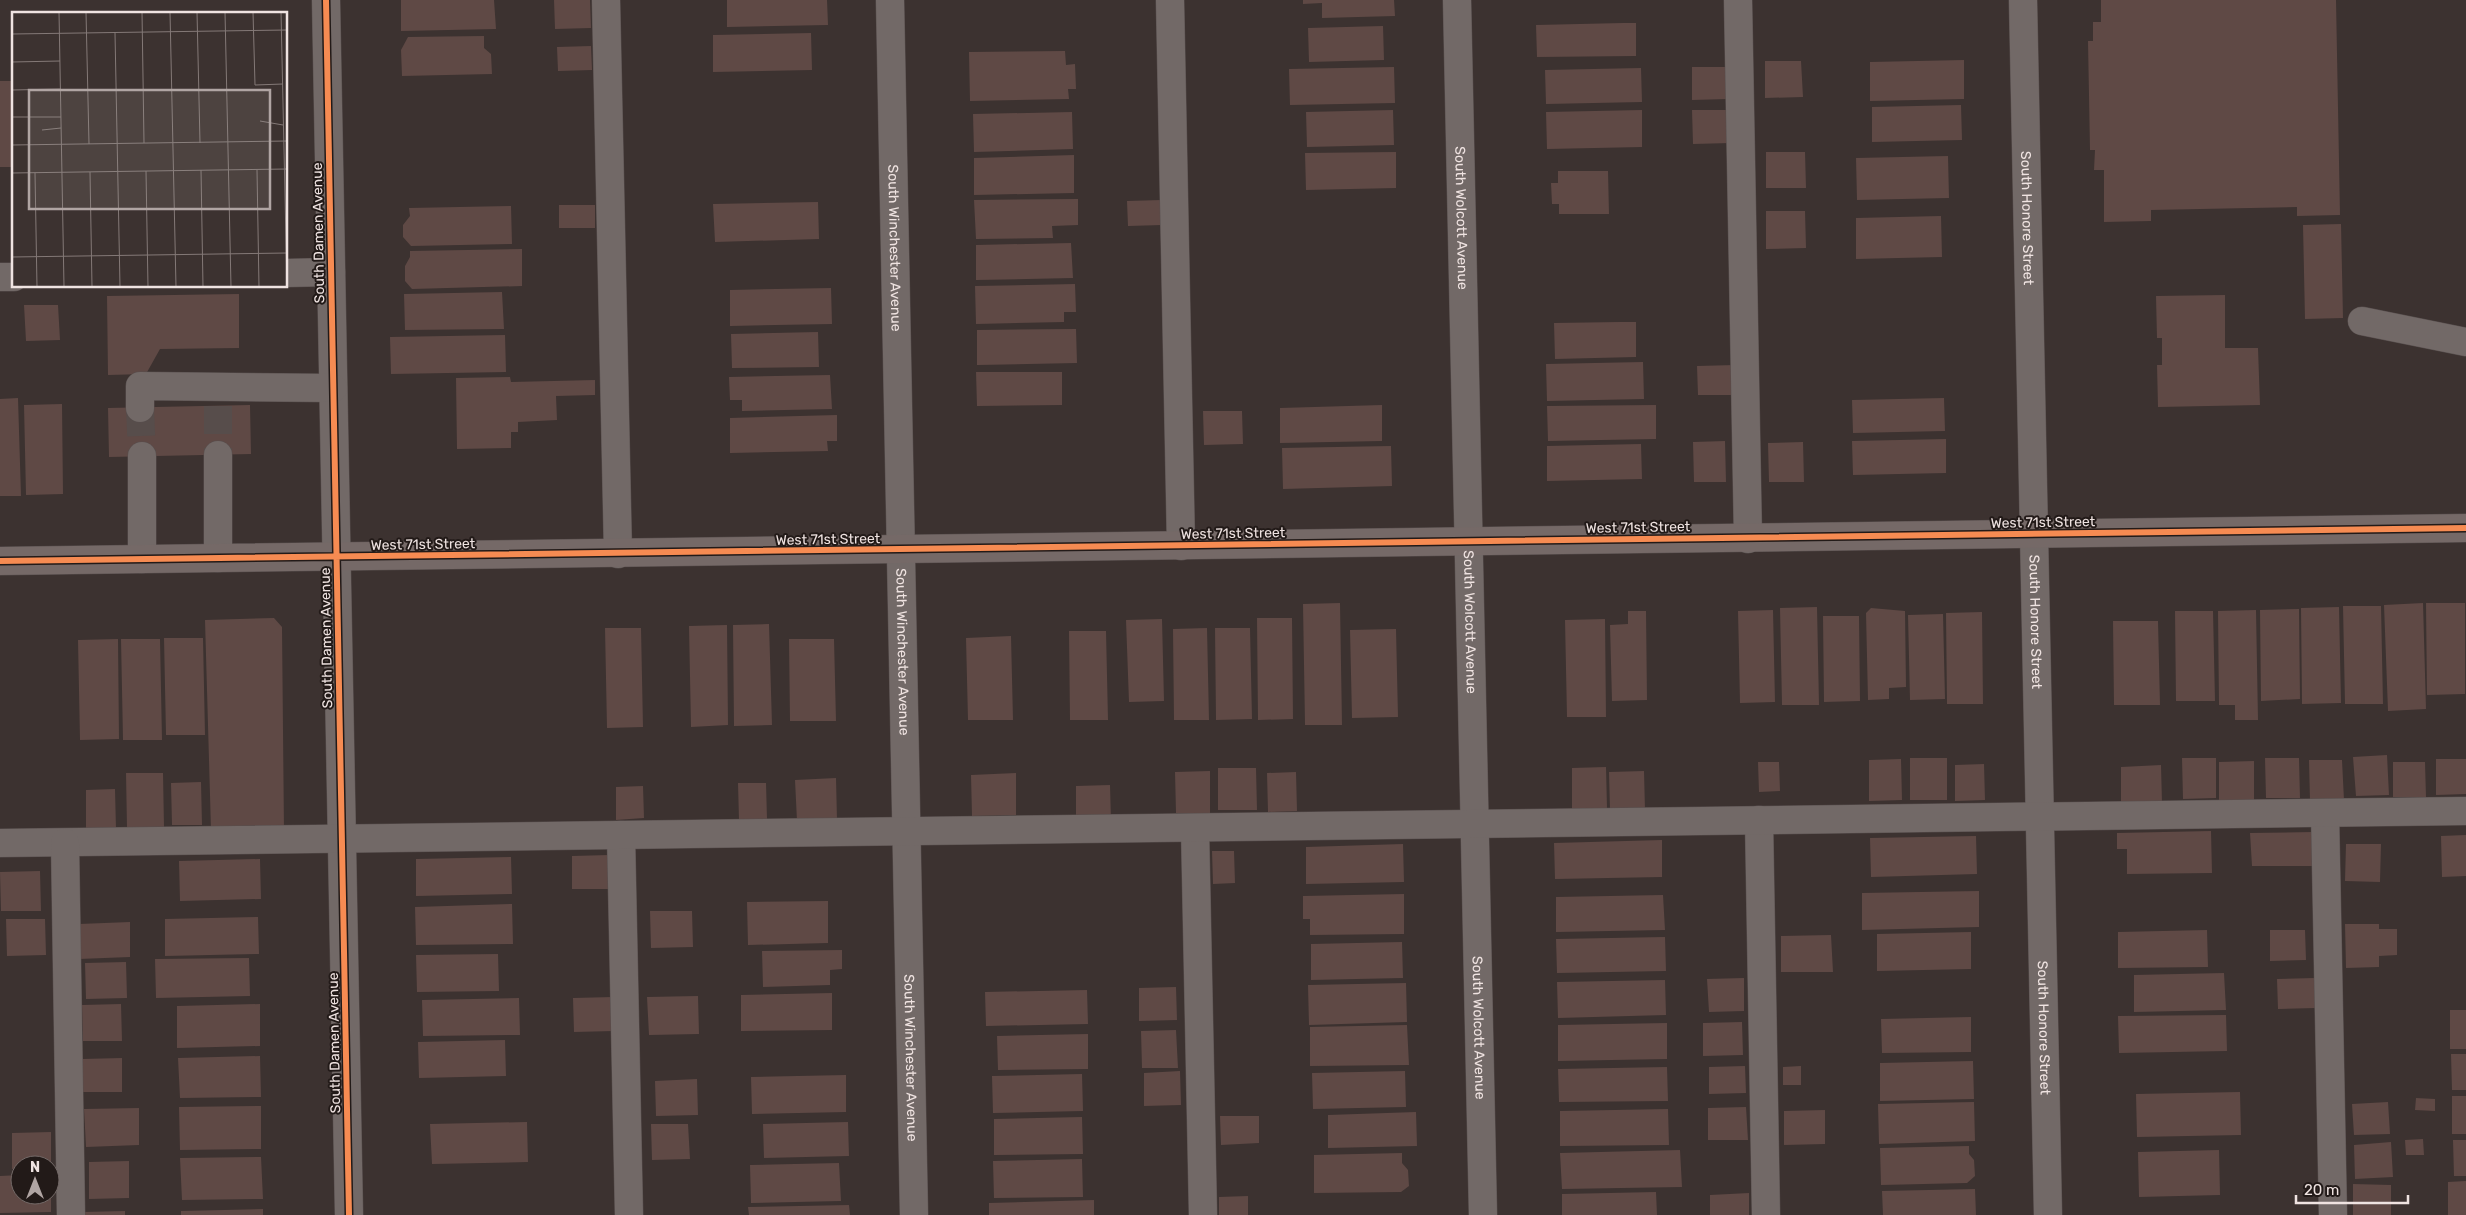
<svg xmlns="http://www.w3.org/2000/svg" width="2466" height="1215" viewBox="0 0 2466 1215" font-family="Rubik,sans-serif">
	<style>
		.building { fill: #5f4945 }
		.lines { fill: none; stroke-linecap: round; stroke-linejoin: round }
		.minor-tunnel { stroke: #574d4b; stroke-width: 28; stroke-dasharray: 28 14; stroke-linecap: butt }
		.minor-casing { stroke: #584f4e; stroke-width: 29 }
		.major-casing { stroke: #584f4e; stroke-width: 29 }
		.minor { stroke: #726967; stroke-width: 28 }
		.major { stroke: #756967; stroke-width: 28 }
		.cycleway-casing { stroke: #221a18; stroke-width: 9 }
		.cycleway { stroke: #f68b52; stroke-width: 6 }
		.labels { text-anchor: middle; stroke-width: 4; stroke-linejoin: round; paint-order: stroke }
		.street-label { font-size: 14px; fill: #efe3e1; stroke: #221a18 }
		.inset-road { fill: none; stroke: #847977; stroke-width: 1 }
		.view { fill: #b0a5a3; fill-opacity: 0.15; stroke: #b0a5a3; stroke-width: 2.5 }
		.inset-edge { fill: none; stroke: #efe3e1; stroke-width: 2.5 }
	</style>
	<rect width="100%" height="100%" fill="#3c3230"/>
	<!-- building -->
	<path class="building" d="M401,0H494L496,29L401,31Z
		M554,0H590L591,28L555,29Z
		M727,0H827L828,25L727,27Z
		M1303,0H1394L1395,16L1322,18V3L1303,4Z
		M2101,0H2336L2340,215L2297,216V207L2151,210V221L2104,222V170H2094L2095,150H2090L2088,41H2093V22H2101Z
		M1623,23H1636V56L1537,57L1536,25Z
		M1383,26L1384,60L1309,62L1308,28Z
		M811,33L812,70L713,72V35Z
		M484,36V48L491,54L492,74L402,76L401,50L408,37Z
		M591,46L592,70L558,71L557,47Z
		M1065,51L1066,65L1075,64L1076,89H1068L1069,99L970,101L969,52Z
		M1964,60V99L1870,101V62Z
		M1765,61H1801L1803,97L1765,98Z
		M1394,67L1395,103L1290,105L1289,69Z
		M1692,67H1728V99L1692,100Z
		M1641,68L1642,102L1546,104L1545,70Z
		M0,81H11L13,167H0Z
		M1961,105L1962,140L1872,142V107Z
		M1393,110L1394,145L1307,147L1306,112Z
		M1642,110V147L1547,149L1546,112Z
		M1692,110H1730L1731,143L1693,144Z
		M1072,112L1073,149L974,152L973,114Z
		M1396,152V188L1306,190L1305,153Z
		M1766,152H1805L1806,188H1766Z
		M1074,155V193L974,195V158Z
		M1948,156L1949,198L1857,200L1856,158Z
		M1558,171H1608L1609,214H1559V204H1552L1551,183H1558Z
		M1078,199V225L1052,226L1053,238L976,239L974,200Z
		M1161,200L1162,225L1128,226L1127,201Z
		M818,202L819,239L715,242L713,204Z
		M559,205H595V228H559Z
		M511,206L512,244L411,246L403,237V225L410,216L409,208Z
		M1766,211H1805L1806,248L1766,249Z
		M1941,216L1942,257L1856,259V218Z
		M2341,224L2343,318L2305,319L2303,225Z
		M1071,243L1073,278L976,280V245Z
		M522,249V286L412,289L405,281V266L410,257V251Z
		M1075,284L1076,312H1064V322L976,324L975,286Z
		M831,288L832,324L730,326V290Z
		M502,292L504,329L405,330L404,294Z
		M239,294V348L160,349L146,374L108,375L107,296Z
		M2225,295V348H2258L2260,405L2158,407L2157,365H2162V338H2157L2156,296Z
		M24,305H58L60,340L26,341Z
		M1620,322H1636V357L1555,359L1554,323Z
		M1076,329L1077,363L977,365V330Z
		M818,332L819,367L732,368L731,334Z
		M505,335L506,372L391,374L390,337Z
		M1643,362L1644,399L1547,401L1546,364Z
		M1735,365V395H1698L1697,366Z
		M976,372H1062V405L977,406Z
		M830,375L832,409L742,411V400H730L729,377Z
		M510,377L511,382L595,380V395L556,396L557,420L518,422V432H511V448L457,449L456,378Z
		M18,398L21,496H0V399Z
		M1944,398L1945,431L1853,433L1852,400Z
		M62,404L63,494L26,495L24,405Z
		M250,405L251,454L109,457L108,408Z
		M1382,405V441L1280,443V408Z
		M1656,405V439L1548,441L1547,406Z
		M1203,411H1242L1243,444L1204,445Z
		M837,415V441H827L828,451L730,453V418Z
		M1946,439V473L1853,475L1852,441Z
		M1725,441L1726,482H1694L1693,442Z
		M1803,442L1804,482H1769L1768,443Z
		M1641,444L1642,479L1547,481V446Z
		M1391,446L1392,486L1283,489L1282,448Z
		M1340,603L1342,725H1305L1303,604Z
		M2423,603L2426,709L2388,711L2384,605Z
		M2426,603H2465V694L2427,695Z
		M2343,606H2381L2383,704H2345Z
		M1817,607L1819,705H1782L1780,608Z
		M2339,607L2341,703L2302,704L2301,608Z
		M1871,608L1905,611L1906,687L1889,688V699L1868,700L1866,613Z
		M2299,609L2300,699L2261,701L2260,610Z
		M1773,610L1775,702L1740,703L1738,611Z
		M2256,610L2258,720H2235V705H2219L2218,611Z
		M1628,611H1646L1647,700L1612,701L1610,625L1628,624Z
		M2175,611H2213L2215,701H2176Z
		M1982,612L1983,704H1947L1946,613Z
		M1943,614L1945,699L1910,700L1908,615Z
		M1823,616H1859L1860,701L1824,702Z
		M274,618L282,627L284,831L211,830L205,620Z
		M1257,618H1292L1293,719L1258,720Z
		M1162,619L1164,701L1129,702L1126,620Z
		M1605,619L1606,717H1567L1565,620Z
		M2113,621H2158L2160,705H2114Z
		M769,624L772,725L734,726L733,625Z
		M727,625L728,725L691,727L689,626Z
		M605,628H641L643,727L607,728Z
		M1207,628L1209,720H1174L1173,629Z
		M1215,628H1250L1252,719L1216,720Z
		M1396,629L1398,717L1352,718L1350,630Z
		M1069,631H1106L1108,720H1070Z
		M1011,636L1013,720H968L966,638Z
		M164,638H203L205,735H166Z
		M118,639L119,739L80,740L78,640Z
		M121,639H160L162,740H123Z
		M789,639H834L836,721H790Z
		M2387,755L2389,795L2356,796L2353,757Z
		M1910,758H1947V800H1910Z
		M2182,758H2216V798L2183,799Z
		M2265,758H2299L2300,798H2266Z
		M1901,759L1902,800L1869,801V760Z
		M2436,759H2466V794L2436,795Z
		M2309,760H2342L2344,800L2310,801Z
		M2254,761V800L2219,801V762Z
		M1758,762H1779L1780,791L1759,792Z
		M2393,762H2425L2426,797H2393Z
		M1984,764L1985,800L1955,801V765Z
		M2161,765L2162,803H2121V767Z
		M1606,767L1607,808L1572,809V768Z
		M1218,768H1256L1257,810H1218Z
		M1210,771V813H1176L1175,772Z
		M1644,771L1645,810H1610L1609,772Z
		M1296,772L1297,811L1268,812L1267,773Z
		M126,773H163L164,827L127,828Z
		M1016,773V815L972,816L971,775Z
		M836,778L837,820L797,821L795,780Z
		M201,782L202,825H172L171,783Z
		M738,783H766L767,819L739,820Z
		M1110,785L1111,821H1076V786Z
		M643,786L644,818L616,820V787Z
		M115,789L116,829L86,830V790Z
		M2211,831L2212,873L2127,874V849H2117V833Z
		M2313,832V866H2252L2250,833Z
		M2466,835V876L2442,877L2441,836Z
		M1976,836L1977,874L1871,877L1870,838Z
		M1662,840V877L1555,879L1554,843Z
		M1403,844L1404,882L1306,884V847Z
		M2346,844H2381L2380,882L2345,881Z
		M1212,851H1234L1235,883L1213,884Z
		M609,855L610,889H572V856Z
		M511,857L512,894L416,896V859Z
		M260,859L261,899L180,901L179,861Z
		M40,871L41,911H1L0,872Z
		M1979,891V927L1862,930V893Z
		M1404,894V934L1310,935V919H1303V896Z
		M1663,895L1665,930L1556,932V897Z
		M828,901V943L748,945L747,902Z
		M512,904L513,944L416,945L415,907Z
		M650,911H692L693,947L651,948Z
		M258,917L259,954L165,956V919Z
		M6,919H45L46,955L7,956Z
		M130,922V957L79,959V924Z
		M2345,924H2379V929H2397V955L2379,956V967L2346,968Z
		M2207,930L2208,967L2118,968V932Z
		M2270,930H2305L2306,960L2270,961Z
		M1971,932V969L1877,971V934Z
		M1831,935L1833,972H1781V936Z
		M1665,937L1666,971L1557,973L1556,939Z
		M1402,942L1403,978L1311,980V944Z
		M842,950V969L830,970V985L763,987L762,951Z
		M498,954L499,991L417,992L416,955Z
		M249,958L250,996L156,998L155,959Z
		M126,962L127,998L86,999L85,963Z
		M2224,973L2226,1010L2134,1012V975Z
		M1744,978V1011L1709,1012L1707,979Z
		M2315,978L2316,1008L2278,1009L2277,979Z
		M1665,980L1666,1015L1558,1018L1557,982Z
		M1406,983L1407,1022L1309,1025L1308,985Z
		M1176,987L1177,1020L1139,1021V988Z
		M1087,990L1088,1024L986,1026L985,992Z
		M832,993V1030L741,1031V995Z
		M698,996L699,1034L649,1035L647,997Z
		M613,997L614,1031L574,1032L573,998Z
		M519,998L520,1035L423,1036L422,1000Z
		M121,1004L122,1041H83L82,1005Z
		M260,1004V1046L177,1048V1006Z
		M2450,1010H2466V1049H2450Z
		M2226,1015L2227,1051L2119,1053L2118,1016Z
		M1971,1017V1052L1882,1053L1881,1019Z
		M1742,1022L1743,1055L1703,1056V1023Z
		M1667,1023V1059L1558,1061V1025Z
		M1407,1025L1409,1065L1310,1066V1027Z
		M1176,1030L1178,1068H1142L1141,1031Z
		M1088,1034V1069L998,1070L997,1036Z
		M505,1040L506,1076L419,1078L418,1042Z
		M2451,1054H2466V1090H2452Z
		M260,1056L261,1097L180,1098L178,1058Z
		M122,1058V1092H82V1059Z
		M1973,1061L1974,1099L1880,1101V1063Z
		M1745,1066L1746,1093L1709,1094V1067Z
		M1801,1066V1085H1783V1067Z
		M1667,1067L1668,1101L1559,1102L1558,1069Z
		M1180,1071L1181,1105L1144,1106V1073Z
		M1405,1071L1406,1107L1313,1109L1312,1073Z
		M1082,1074L1083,1111L993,1113L992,1076Z
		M846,1075V1112L752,1114L751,1077Z
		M697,1079L698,1115L656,1116L655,1081Z
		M2240,1092L2241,1135L2137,1137L2136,1094Z
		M2452,1096H2466V1134H2452Z
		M2416,1098L2435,1099V1111L2415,1110Z
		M1974,1102L1975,1141L1879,1144L1878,1104Z
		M2388,1102L2390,1134L2354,1135L2352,1104Z
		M261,1106V1149L180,1150L179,1107Z
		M1746,1107L1748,1140H1708V1108Z
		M139,1108V1145L86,1147L84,1109Z
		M1668,1109L1669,1145L1560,1146V1111Z
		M1825,1110V1144L1784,1145V1111Z
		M1416,1112L1417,1146L1328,1148V1115Z
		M1220,1116H1259V1143L1221,1145Z
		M1082,1117L1083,1154L994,1155V1119Z
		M527,1122L528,1162L432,1164L430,1124Z
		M848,1122L849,1156L764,1158L763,1124Z
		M651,1124H688L690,1159L652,1160Z
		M51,1132V1165H20V1168L12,1169V1133Z
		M2423,1139L2424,1155H2406L2405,1140Z
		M2453,1140H2466V1176H2454Z
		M2391,1142L2393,1177L2355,1179L2354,1145Z
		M1969,1146V1154L1974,1160L1975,1176L1967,1183L1881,1185L1880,1148Z
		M1680,1150L1682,1187L1562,1189L1560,1153Z
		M2219,1150L2220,1195L2139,1197L2138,1152Z
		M1402,1153V1163L1408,1170L1409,1186L1401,1192L1314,1193V1155Z
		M261,1157L263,1199L182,1200L180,1158Z
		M1082,1159L1083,1197L994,1198L993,1161Z
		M129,1161V1198L89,1199V1162Z
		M839,1163L841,1201L751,1203L750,1165Z
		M20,1175V1195H51V1212L0,1213V1176Z
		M2466,1181V1215H2448V1182Z
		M2353,1184L2391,1185V1215H2353Z
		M1975,1189L1976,1215H1883L1882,1191Z
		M1656,1192L1657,1215H1562V1194Z
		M1749,1193V1215H1710V1195Z
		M1248,1196V1215H1219V1197Z
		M1094,1200V1215H989V1203Z
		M849,1205L850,1215H749L748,1207Z
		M263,1209V1215H181V1211Z
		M125,1211V1215H83V1212Z"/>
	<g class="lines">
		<!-- minor-tunnel -->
		<path class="minor-tunnel" d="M218,406V455
			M140,408L142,456"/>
		<defs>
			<g id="minor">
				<path d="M326,0L349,1215"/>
				<path d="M606,0L618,554"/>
				<path id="s1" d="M890,0L914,1215"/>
				<path d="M1170,0L1181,546"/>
				<path id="s2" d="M1457,0L1483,1215"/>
				<path d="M1738,0L1748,539"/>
				<path id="s3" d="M2023,0L2048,1215"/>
				<path d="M286,273L331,272"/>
				<path d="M0,277H14"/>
				<path d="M2362,321L2466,342"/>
				<path d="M140,408V386L333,388"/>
				<path d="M218,455V558"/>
				<path d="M142,456V559"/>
				<path d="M2325,813L2333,1215"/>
				<path d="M1759,820L1766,1215"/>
				<path d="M1195,828L1203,1215"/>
				<path d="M621,835L629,1215"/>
				<path d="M0,843L2466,811"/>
				<path d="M65,843L71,1215"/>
			</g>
			<path id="major" d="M0,561L2466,528"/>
		</defs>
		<!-- minor casing -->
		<use href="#minor" class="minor-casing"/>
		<!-- major casing -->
		<use href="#major" class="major-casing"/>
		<!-- minor -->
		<use href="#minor" class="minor"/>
		<!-- major -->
		<use href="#major" class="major"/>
		<defs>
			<path id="cycleway" d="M326,0L349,1215
				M0,561L2466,528"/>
		</defs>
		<!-- cycleway casing -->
		<use href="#cycleway" class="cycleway-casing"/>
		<!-- cycleway -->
		<use href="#cycleway" class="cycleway"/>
	</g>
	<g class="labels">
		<!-- street labels -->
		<g class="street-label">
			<text dy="5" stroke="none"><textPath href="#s2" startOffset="218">South Wolcott Avenue</textPath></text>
			<text dy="5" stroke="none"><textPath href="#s3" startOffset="218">South Honore Street</textPath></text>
			<text transform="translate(318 233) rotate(-91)" y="5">South Damen Avenue</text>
			<text dy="5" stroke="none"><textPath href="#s1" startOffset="248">South Winchester Avenue</textPath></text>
			<text transform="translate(2043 522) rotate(-1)" y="5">West 71st Street</text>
			<text transform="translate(1638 527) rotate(-1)" y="5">West 71st Street</text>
			<text transform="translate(1233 533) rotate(-1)" y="5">West 71st Street</text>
			<text transform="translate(828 539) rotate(-1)" y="5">West 71st Street</text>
			<text transform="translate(423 544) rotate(-1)" y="5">West 71st Street</text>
			<text dy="5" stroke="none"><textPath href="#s3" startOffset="622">South Honore Street</textPath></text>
			<text dy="5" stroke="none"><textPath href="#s2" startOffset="622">South Wolcott Avenue</textPath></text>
			<text transform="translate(326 638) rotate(-91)" y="5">South Damen Avenue</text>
			<text dy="5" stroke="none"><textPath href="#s1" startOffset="652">South Winchester Avenue</textPath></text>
			<text dy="5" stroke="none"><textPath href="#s2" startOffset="1028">South Wolcott Avenue</textPath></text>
			<text dy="5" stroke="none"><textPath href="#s3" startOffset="1028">South Honore Street</textPath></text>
			<text transform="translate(334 1043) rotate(-91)" y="5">South Damen Avenue</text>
			<text dy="5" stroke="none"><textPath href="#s1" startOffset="1058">South Winchester Avenue</textPath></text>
		</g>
	</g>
	<!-- overview -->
	<g transform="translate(12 12)">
		<rect width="275" height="275" fill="#3c3230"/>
		<path class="inset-road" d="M47,0L52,275M74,0L77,132M130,0L132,131M158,0L164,275M185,0L188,131M213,0L219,275M241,0L243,73L271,72M269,0L275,275M103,21L108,275M0,22L275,18M0,50L48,49M0,78L49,77M0,105H49M248,109L271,113M30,118L49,116M0,133L275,129M189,158L191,275M245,158L247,275M134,159L136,275M78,160L80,275M0,161L275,157M23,161L25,275M0,245L275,241"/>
		<path class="view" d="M17,78H258V197H17Z"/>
		<rect width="275" height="275" class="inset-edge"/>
	</g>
	<!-- north arrow -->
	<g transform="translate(35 1180)"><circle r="24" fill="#221a18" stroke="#746a68"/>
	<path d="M0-4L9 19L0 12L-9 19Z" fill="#b0a5a3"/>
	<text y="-8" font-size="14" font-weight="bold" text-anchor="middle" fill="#efe3e1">N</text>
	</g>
	<!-- scale -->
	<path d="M2296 1195v8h112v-8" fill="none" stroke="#efe3e1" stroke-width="2.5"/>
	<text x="2304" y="1195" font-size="15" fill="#efe3e1" stroke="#221a18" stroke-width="4" paint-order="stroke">20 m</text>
</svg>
